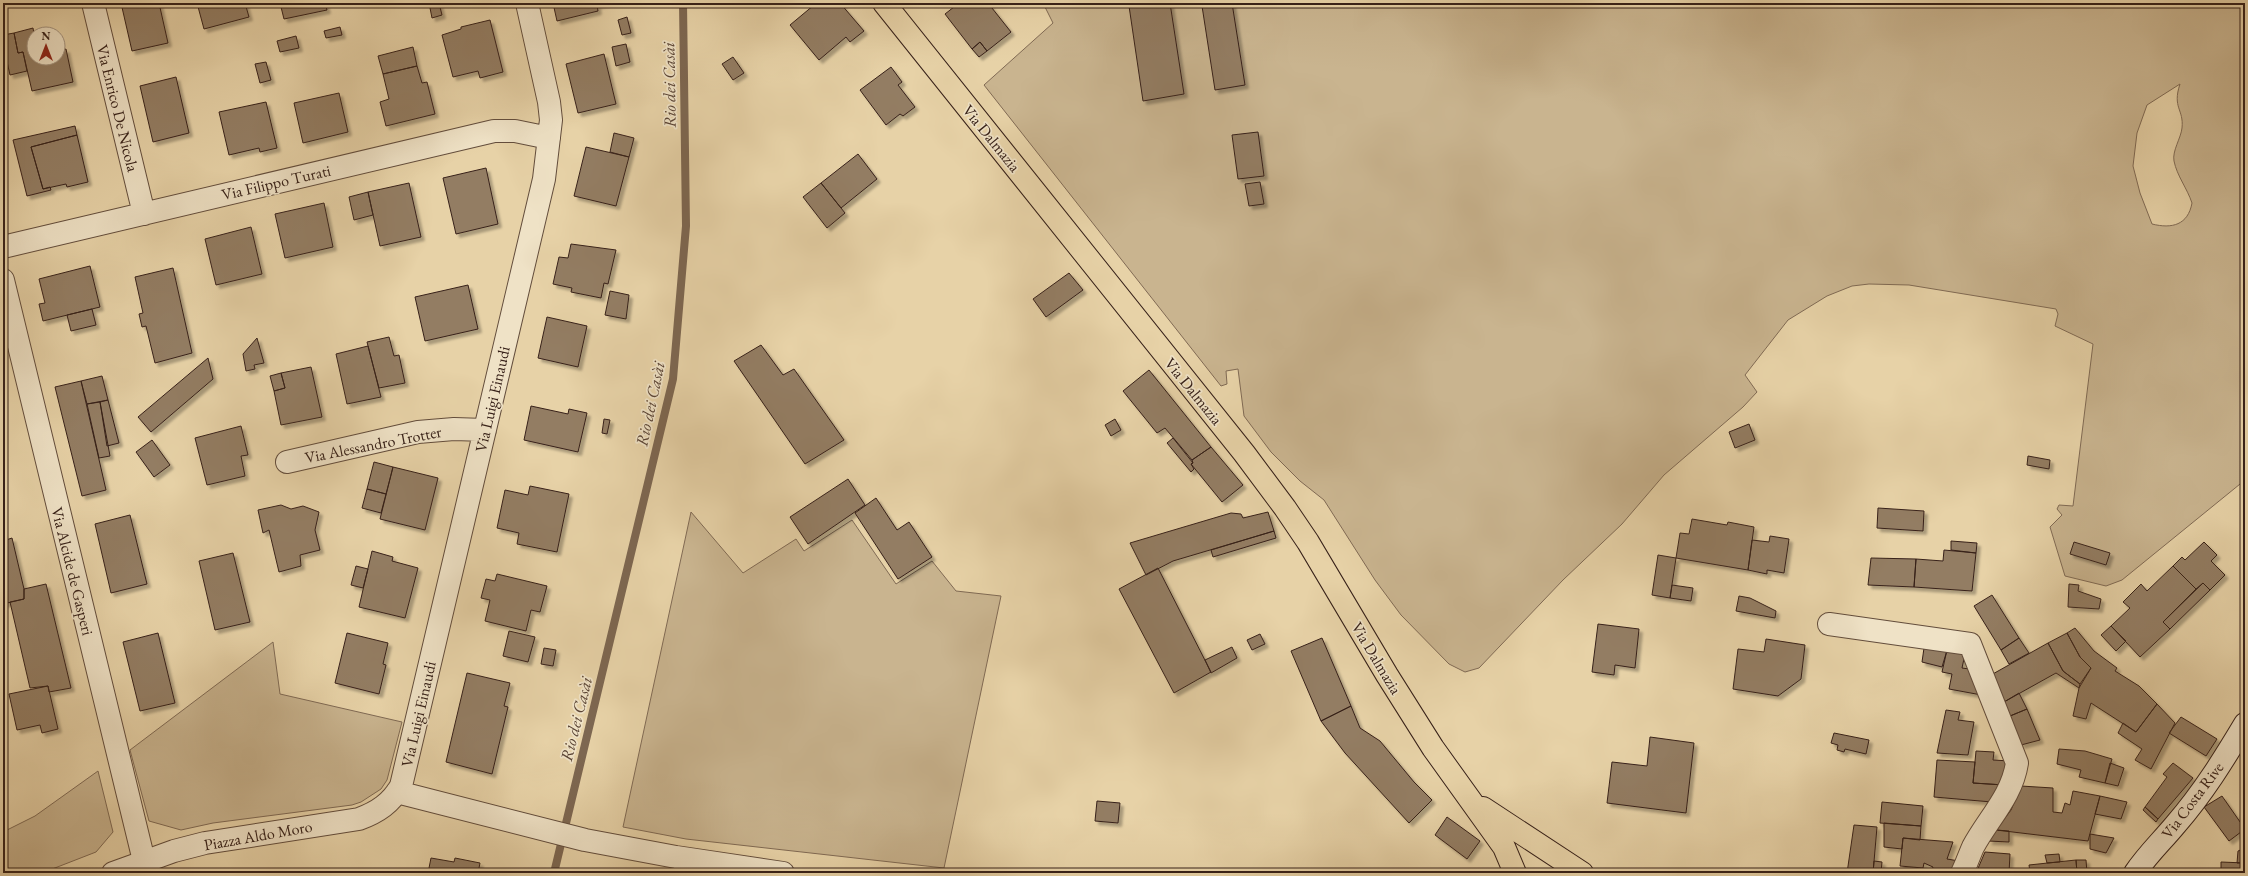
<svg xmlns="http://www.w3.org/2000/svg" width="2248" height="876" viewBox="0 0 2248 876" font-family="'EB Garamond',serif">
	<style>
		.green { fill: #c9b48f; stroke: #806a54; fill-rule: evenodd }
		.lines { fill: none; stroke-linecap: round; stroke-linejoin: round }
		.stream { stroke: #7d6751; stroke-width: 8 }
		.building { fill: #937d63; stroke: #372119; filter: url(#shadow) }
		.street-casing { stroke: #634d3c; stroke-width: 24 }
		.secondary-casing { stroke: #372119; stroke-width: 24 }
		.primary-casing { stroke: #372119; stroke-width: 24 }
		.street { stroke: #efe2c6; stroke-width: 22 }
		.secondary { stroke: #efe2c6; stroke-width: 22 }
		.primary { stroke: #e7d2a7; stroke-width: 22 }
		.labels { text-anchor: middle; stroke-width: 3.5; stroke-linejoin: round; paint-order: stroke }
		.street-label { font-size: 16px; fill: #372119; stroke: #efe2c6 }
		.water-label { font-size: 17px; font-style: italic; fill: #5a4435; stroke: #efe2c6 }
	</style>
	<defs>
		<filter id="shadow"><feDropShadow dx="3.5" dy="3.5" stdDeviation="1" flood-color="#0004"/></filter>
	</defs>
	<rect width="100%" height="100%" fill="#e7d2a7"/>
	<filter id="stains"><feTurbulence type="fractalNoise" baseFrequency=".005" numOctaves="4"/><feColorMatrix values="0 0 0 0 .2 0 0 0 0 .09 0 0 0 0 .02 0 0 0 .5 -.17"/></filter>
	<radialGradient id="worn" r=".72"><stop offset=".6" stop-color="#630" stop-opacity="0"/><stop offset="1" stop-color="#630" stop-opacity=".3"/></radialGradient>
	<!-- green -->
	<path class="green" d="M1043,3H2245V480L2122,580L2106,586L2065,576L2050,527L2062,515L2057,509L2059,505L2073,506L2093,344L2055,326L2058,314L2056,309L1909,285L1869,284L1852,286L1827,296L1788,320L1745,375L1757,392L1743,407L1664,475L1622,524L1563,580L1479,668L1465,672L1449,664L1401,615L1375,580L1324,500L1300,481L1271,452L1244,416L1238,369L1226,371L1227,384L1221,386L984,85L1053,23ZM2180,84C2172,108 2184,109 2182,128C2181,138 2172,151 2174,161C2177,176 2187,188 2192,203C2188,225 2172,229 2152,224L2140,193L2133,166L2137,133L2147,105Z
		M691,512L743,573L796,539L804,551L852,520L896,584L932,561L956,591L1001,596L944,868L686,839L623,827Z
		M273,642L280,694L402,722L387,780L381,789L361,802L352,805L213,823L181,830L149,821L130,750Z
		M98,771L113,832L96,852L42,873H3V832L35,816Z"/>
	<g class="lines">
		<!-- stream -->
		<path class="stream" d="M554,873L673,379L686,226L683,3"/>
	</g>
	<!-- building -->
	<path class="building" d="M121,3H159L168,43L132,51Z
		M197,3H245L249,17L204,29Z
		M280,3H325L327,10L284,19Z
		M429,3H439L442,15L432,18Z
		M553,3H607L597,5L598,11L557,21Z
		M812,3H840L864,31L850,42L846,37L819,60L790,25L814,5Z
		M959,3H988L1011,32L987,51L980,42L972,49L945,14Z
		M1147,3H1170L1184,94L1143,101L1129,6Z
		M1219,3H1232L1245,85L1215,90L1202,6Z
		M627,17L631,33L622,35L618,20Z
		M490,20L503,72L480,78L478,71L453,77L442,35L461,29V27Z
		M340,27L342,35L326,38L324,31Z
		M33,28L34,34L51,30L52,34H34V58H58V51L66,49L73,82L32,91L23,52L18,53L14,33Z
		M14,33L18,53L23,52L27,71L10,75L6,57H3V35Z
		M296,36L299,48L280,52L277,41Z
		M980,42L987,51L979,57L972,49Z
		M626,44L630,62L616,66L612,47Z
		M413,47L417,66L383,74L378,56Z
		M604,54L616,104L578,113L566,64Z
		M733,57L744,73L733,80L722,64Z
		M266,62L271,80L260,83L255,64Z
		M417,66L422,83L427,82L435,114L386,126L380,102L389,99L383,74Z
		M891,67L902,82L898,85L915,107L903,116L900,114L886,125L860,90Z
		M176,77L189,133L153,142L140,86Z
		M339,93L348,132L303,143L294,103Z
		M266,102L277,148L260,152L259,148L229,155L219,112Z
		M75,126L77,135L31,147L43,189L50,187L51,190L27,196L13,140Z
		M1258,132L1264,176L1238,179L1232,135Z
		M614,133L634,138L629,157L610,152Z
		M77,135L88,182L67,187L66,184L43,189L31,147Z
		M586,147L629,157L616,206L574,196Z
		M858,154L877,179L841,208L821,183Z
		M486,168L498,224L456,234L443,178Z
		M1260,182L1264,204L1249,206L1245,184Z
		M409,183L421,237L380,246L368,192Z
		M821,183L845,213L827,228L803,197Z
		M368,192L373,215L354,220L349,197Z
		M324,203L333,247L285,258L275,214Z
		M251,227L262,274L216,285L205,239Z
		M571,244L616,250L608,284L604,283L601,298L571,292L572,288L553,284L559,257L568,258Z
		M90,266L100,307L43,321L39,304L45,303L39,279Z
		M173,268L192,353L155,363L146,326L142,327L139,314L143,313L135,277Z
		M1069,273L1083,290L1046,317L1033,299Z
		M468,285L478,329L425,341L415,297Z
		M610,291L629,295L626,319L605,315Z
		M92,309L96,325L71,331L67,315Z
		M547,317L587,326L578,367L538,358Z
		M389,337L394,356L399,355L405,383L379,388L367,342Z
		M257,338L264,363L254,365L255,369L246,371L243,354Z
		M761,345L783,375L794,369L844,440L805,464L734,361Z
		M368,346L381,397L347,404L336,354Z
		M208,358L213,379L151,432L138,417Z
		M311,367L322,417L281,425L274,391L285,388L281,373Z
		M1149,370L1211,447L1192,460L1165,428L1157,433L1123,391Z
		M281,373L285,388L274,391L270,376Z
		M102,376L108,400L87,404L81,381Z
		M81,381L106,490L82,496L55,387Z
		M108,400L119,443L107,446L100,402Z
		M100,402L110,456L99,458L87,404Z
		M531,406L568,414L569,409L587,413L578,452L524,440Z
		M604,419L610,420L607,434L602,433Z
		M1115,419L1121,430L1111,436L1105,425Z
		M1749,424L1755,440L1735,448L1729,432Z
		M241,426L248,455L241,456L245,476L207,485L195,438Z
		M1173,438L1193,463L1191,464L1194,469L1191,472L1167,443Z
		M152,440L170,465L154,477L136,452Z
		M1211,447L1243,485L1222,502L1191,464L1193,463L1192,460Z
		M2028,456L2050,460L2049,469L2027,465Z
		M374,462L393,467L386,494L367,489Z
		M393,467L438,478L425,530L380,519Z
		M848,479L865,505L808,544L790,517Z
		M530,486L569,494L557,552L517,544L519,533L497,528L505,490L528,495Z
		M367,489L386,494L381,513L362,508Z
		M876,498L897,530L909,522L932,557L898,579L855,513Z
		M281,505L291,509L303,506L319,512L315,530L320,550L300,555L301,566L279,572L269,530L263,533L258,510Z
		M1878,508L1924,511L1923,531L1877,528Z
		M1268,512L1274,531L1173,561L1146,575L1130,543L1231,513L1241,514L1243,518Z
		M130,515L147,584L111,593L95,524Z
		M1692,519L1727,525L1728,522L1754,527L1748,570L1676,558L1680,533L1689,534Z
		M1274,531L1276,538L1213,557L1211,550Z
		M1770,536L1789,539L1784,573L1767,570V574L1748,570L1752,540L1769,542Z
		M12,538L24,589V599L3,604V541Z
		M1951,541L1977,543L1976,553L1951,550Z
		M2074,542L2110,553L2106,565L2070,554Z
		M2204,542L2217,555L2211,561L2225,575L2210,590L2203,583L2196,589L2173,566L2182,557L2185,560Z
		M1944,550L1976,553L1972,591L1914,587L1916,559L1943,561Z
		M372,551L393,557L392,561L418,568L405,618L359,607Z
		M233,553L250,622L215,630L199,561Z
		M1658,555L1676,558L1670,598L1652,595Z
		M1871,558L1916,559L1914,587L1868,585Z
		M356,566L368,569L363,588L351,585Z
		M2173,566L2196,589L2163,622L2170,629L2140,657L2111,626L2130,608L2123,602L2141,584L2147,591Z
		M1158,568L1211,672L1174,693L1119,589Z
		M497,574L547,586L540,612L531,610L526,631L485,621L490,600L481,598L486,579L495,581Z
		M2203,583L2210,590L2170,629L2163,622Z
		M46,584L71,688L49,692L48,686L30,688L10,602L24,599V589Z
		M2069,584L2079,585L2078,591L2101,599L2099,609L2068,607Z
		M1672,585L1693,588L1691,601L1670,598Z
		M1992,595L2019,638L2001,650L1974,606Z
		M1739,596L1750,598L1776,611L1775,618L1736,611Z
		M1598,624L1639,629L1635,668L1615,665L1614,675L1592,672Z
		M2111,626L2126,641L2116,651L2101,635Z
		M2075,628L2094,651L2117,668L2115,671L2139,686L2157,704L2136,732L2091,703L2086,719L2073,716L2079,688L2091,668L2080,657L2067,633Z
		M509,631L535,637L528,662L503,656Z
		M158,633L175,703L140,711L123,642Z
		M347,633L388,643L383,664L386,665L379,694L335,683Z
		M2067,633L2080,657L2091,668L2080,684L2063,671L2048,643Z
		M1260,634L1265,644L1252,650L1247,640Z
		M1322,638L1351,706L1321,721L1291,651Z
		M2019,638L2029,653L2009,664L2001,650Z
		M1766,639L1805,645L1801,679L1778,696L1733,689L1738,649L1764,652Z
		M1925,641L1948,647L1942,667L1922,662Z
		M2048,643L2063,671L2080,684L2079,688L2056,673L2004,702L1991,675Z
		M1232,647L1237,658L1211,673L1205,660Z
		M544,648L556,650L553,666L541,664Z
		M1947,650L1965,654L1962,668L1977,670L1987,696L1949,689L1952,674L1942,672Z
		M467,673L510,683L504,706L508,707L492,774L446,762Z
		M48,686L58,729L42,733L40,725L17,730L9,694Z
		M2019,693L2027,709L2010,716L2004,702Z
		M2157,704L2175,723L2151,769L2135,760L2142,749L2118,733L2123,723L2136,732Z
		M1351,706L1360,728L1380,741L1414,782L1432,800L1409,823L1345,753L1321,721Z
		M2027,709L2040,740L2021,745L2010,716Z
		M1946,710L1960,712L1958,720L1974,722L1968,755L1937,753Z
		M2181,717L2217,739L2206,756L2169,733Z
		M1834,733L1869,740L1866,754L1845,749L1844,752L1837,750L1838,745L1831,743Z
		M1650,737L1694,743L1686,813L1607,803L1612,762L1647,766Z
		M2059,749L2085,751L2112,759L2105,783L2079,777L2081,770L2057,764Z
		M1976,751L1994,752L1993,760L2010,761L2004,785L1973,783Z
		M1937,760L1975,762L1973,783L2004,785L1992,802L1934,797Z
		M2110,763L2124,768L2118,786L2105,783Z
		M2173,763L2193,778L2158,819L2145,807L2167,777L2163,774Z
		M2021,786L2053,788V812L2062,813L2065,803L2070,805L2073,791L2100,796L2088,841L1996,830L2011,810Z
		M2100,796L2127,802L2121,819L2095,814Z
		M2222,796L2245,829L2229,841L2204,807Z
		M1097,801L1120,803L1118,823L1095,821Z
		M1882,802L1923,806L1921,826L1880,823Z
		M2145,807L2158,819L2156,822L2143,810Z
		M1447,817L1480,841L1467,859L1435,835Z
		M1884,823L1921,826L1920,840L1903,838L1902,849L1884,847Z
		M1854,825L1877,827L1873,873H1847Z
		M1996,830L2009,831V842L1988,841Z
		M2090,834L2114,838L2106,853L2090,849Z
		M1903,838L1953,842L1947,859L1959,861L1953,873H1931L1933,867L1924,863L1923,868L1900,866Z
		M2245,848V863H2237L2238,851Z
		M1985,852L2010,854L2009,873H1976Z
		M2059,854L2060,862L2047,863L2045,855Z
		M431,858L454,862L455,858L480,863L478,873H428Z
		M2076,860H2086L2087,873H2077Z
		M2076,860L2077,873H2030L2029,865Z
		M1874,861L1882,862L1881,873H1873Z
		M2221,862L2245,863V873H2221Z"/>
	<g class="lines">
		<defs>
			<path id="street" d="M93,3L144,214
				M3,247L494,131H515L549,138
				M3,280L144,861
				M287,462L418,432L454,429L485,430
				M1829,624L1970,644L2017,763C2012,796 1988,819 1973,847C1969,856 1966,865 1962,873
				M397,792L585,840L676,857L783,873
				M113,873L174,851L205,843L359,819C378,812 391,803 401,786L544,179L551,120L549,102L527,3"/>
			<path id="secondary" d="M2135,873C2147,855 2162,841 2176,824C2203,793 2224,759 2245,724"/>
			<path id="primary" d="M884,3L1244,453L1285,508L1308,542L1387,675L1433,748L1504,847L1515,873
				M1483,808L1582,873"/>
		</defs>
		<!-- street casing -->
		<use href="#street" class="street-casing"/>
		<!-- secondary casing -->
		<use href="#secondary" class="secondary-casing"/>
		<!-- primary casing -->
		<use href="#primary" class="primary-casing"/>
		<!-- street -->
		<use href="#street" class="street"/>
		<!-- secondary -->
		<use href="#secondary" class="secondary"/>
		<!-- primary -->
		<use href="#primary" class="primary"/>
	</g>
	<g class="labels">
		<!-- street labels -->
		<g class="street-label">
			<text transform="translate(118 108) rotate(76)" y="6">Via Enrico De Nicola</text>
			<text transform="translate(992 138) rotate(51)" y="6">Via Dalmazia</text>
			<text transform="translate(276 182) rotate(-13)" y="6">Via Filippo Turati</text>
			<text transform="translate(1194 391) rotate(51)" y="6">Via Dalmazia</text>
			<text transform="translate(492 399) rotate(-77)" y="6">Via Luigi Einaudi</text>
			<text transform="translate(373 444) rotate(-11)" y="6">Via Alessandro Trotter</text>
			<text transform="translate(73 571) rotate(76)" y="6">Via Alcide de Gasperi</text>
			<text transform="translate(1377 658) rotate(59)" y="6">Via Dalmazia</text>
			<text transform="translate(418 714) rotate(-77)" y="6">Via Luigi Einaudi</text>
			<text transform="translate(2192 800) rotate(-53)" y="6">Via Costa Rive</text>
			<text transform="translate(258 835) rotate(-10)" y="6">Piazza Aldo Moro</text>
		</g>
		<!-- water labels -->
		<g class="water-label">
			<text transform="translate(669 85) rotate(-91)" y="6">Rio dei Casài</text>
			<text transform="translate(650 404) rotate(-78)" y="6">Rio dei Casài</text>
			<text transform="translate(576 719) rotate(-76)" y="6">Rio dei Casài</text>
		</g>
	</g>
	<!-- margin -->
	<rect width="2248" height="876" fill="none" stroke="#e7d2a7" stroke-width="16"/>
	<rect x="4" y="4" width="2240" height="868" fill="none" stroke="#372119" stroke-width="2"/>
	<rect x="8" y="8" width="2232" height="860" fill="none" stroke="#372119"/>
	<!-- north arrow -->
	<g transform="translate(46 46)"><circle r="19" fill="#efe2c6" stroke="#a59581"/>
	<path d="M0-3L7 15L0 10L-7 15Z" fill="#8f2418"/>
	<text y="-6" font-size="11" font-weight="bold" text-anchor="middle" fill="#372119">N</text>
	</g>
	<rect width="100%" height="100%" filter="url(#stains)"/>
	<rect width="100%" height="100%" fill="url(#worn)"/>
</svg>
